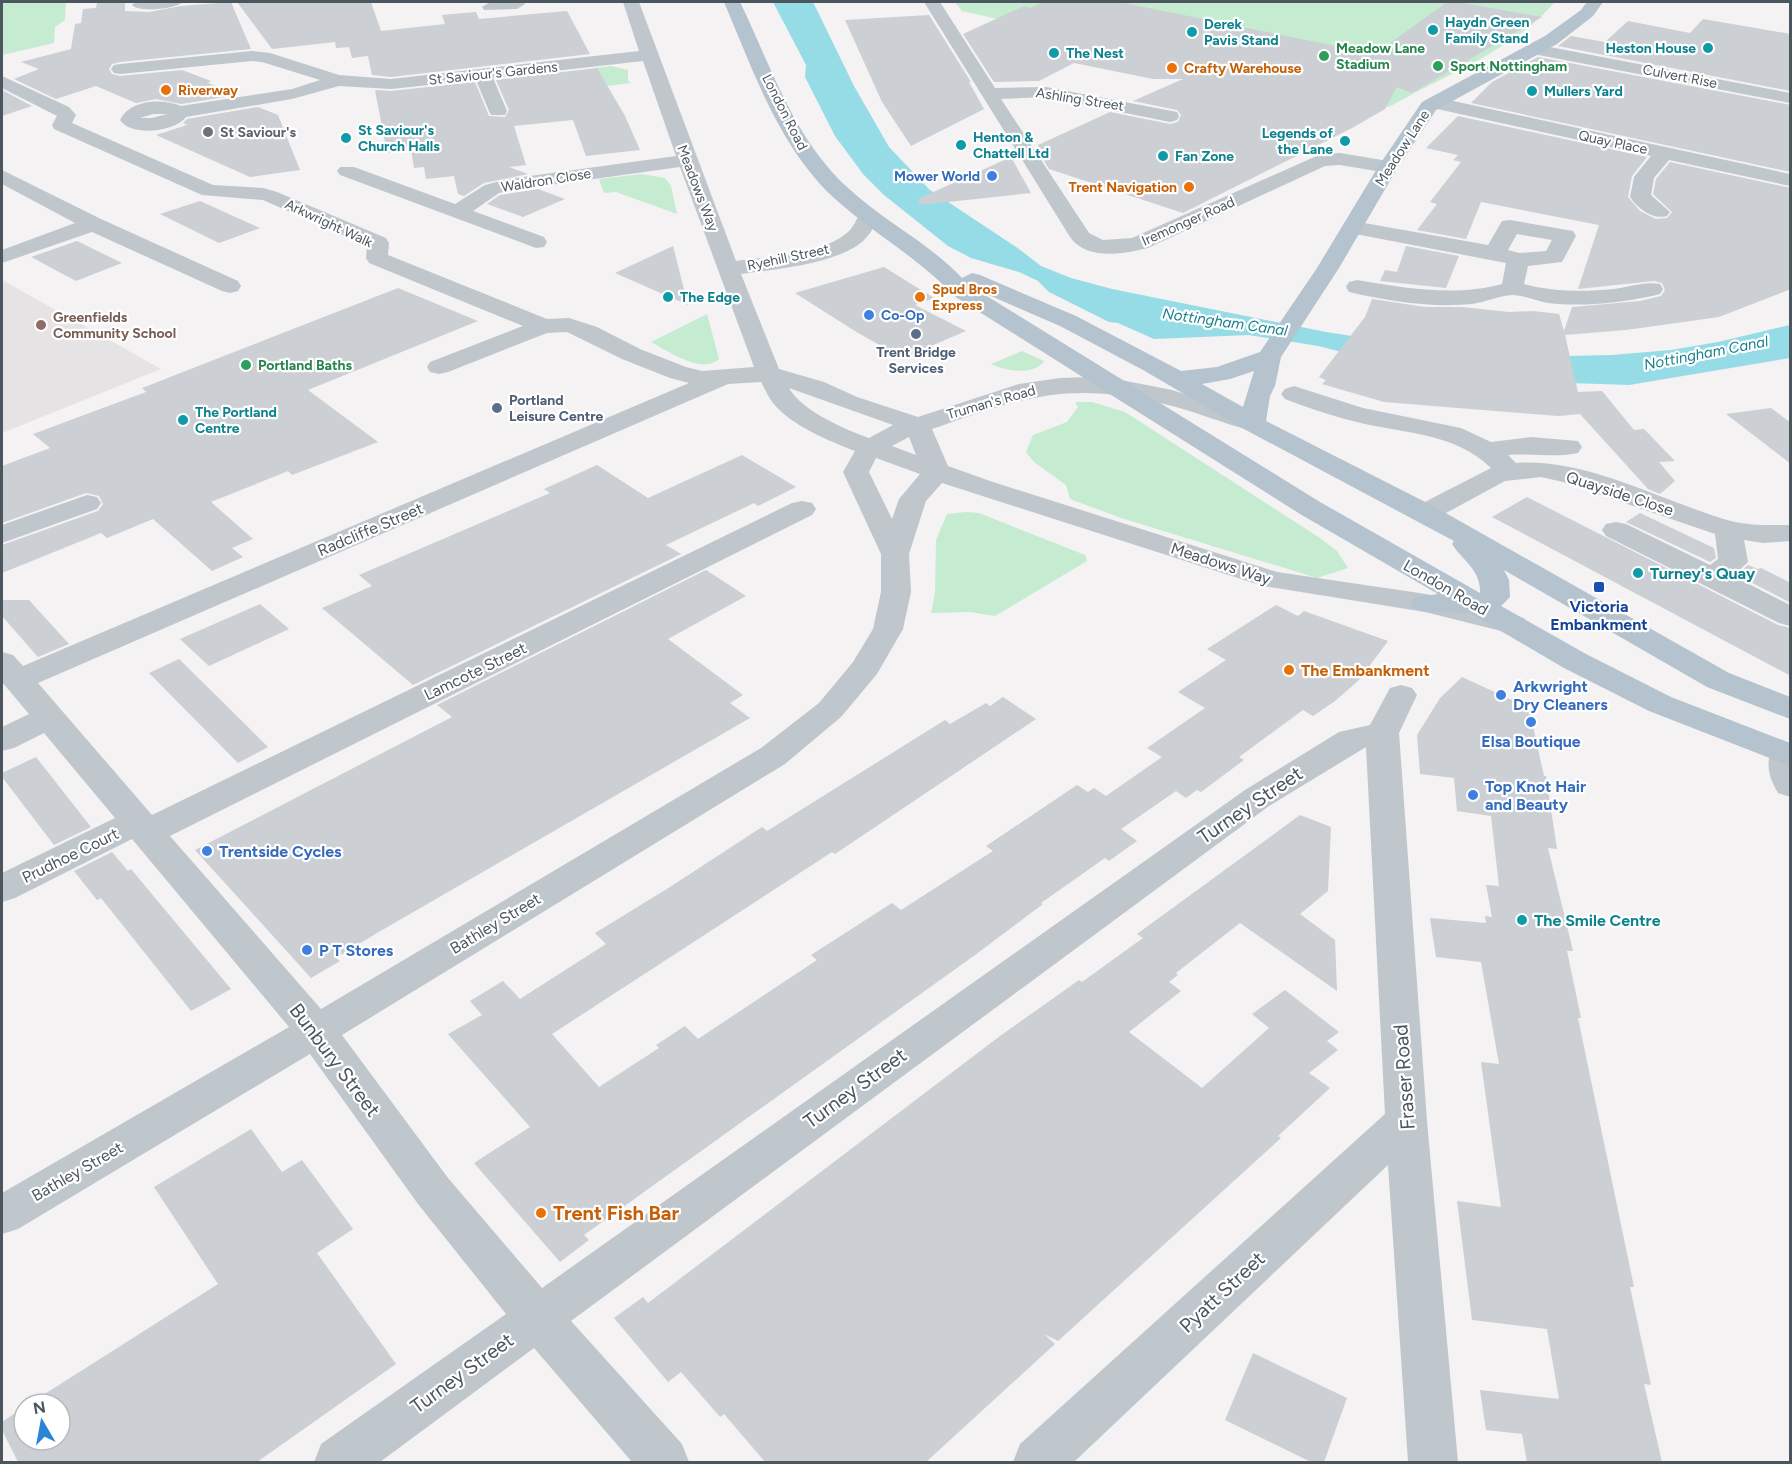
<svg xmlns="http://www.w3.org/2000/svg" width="1792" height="1464" viewBox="0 0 1792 1464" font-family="Figtree,sans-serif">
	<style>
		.education { fill: #e5e3e3 }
		.green { fill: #c5ecd0 }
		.water { fill: #96dce6 }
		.building { fill: #cccfd3 }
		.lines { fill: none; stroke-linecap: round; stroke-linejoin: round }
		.minor { fill: #bfc7cd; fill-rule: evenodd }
		.major { fill: #b4c3cd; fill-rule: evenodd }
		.culture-dot { fill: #0f9aa8; stroke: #fff; stroke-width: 2 }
		.leisure-dot { fill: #2e9e5b; stroke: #fff; stroke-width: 2 }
		.food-dot { fill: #e8710a; stroke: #fff; stroke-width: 2 }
		.worship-dot { fill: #6b7280; stroke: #fff; stroke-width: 2 }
		.shop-dot { fill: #3f7fe0; stroke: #fff; stroke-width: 2 }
		.education-dot { fill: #8d6e63; stroke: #fff; stroke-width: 2 }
		.service-dot { fill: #5c6f8a; stroke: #fff; stroke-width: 2 }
		.transit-dot { fill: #1a4fb4; stroke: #fff; stroke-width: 2 }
		.labels { text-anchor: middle; stroke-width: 4.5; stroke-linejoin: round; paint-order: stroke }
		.far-culture-label { font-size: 14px; font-weight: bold; fill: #0d838f; stroke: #fff; text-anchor: start }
		.far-leisure-label { font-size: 14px; font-weight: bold; fill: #27864d; stroke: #fff; text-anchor: start }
		.far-food-label { font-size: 14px; font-weight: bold; fill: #c56008; stroke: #fff; text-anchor: start }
		.far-street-label { font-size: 14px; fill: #4b565e; stroke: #fff }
		.far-worship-label { font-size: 14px; font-weight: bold; fill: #5b616d; stroke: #fff; text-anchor: start }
		.far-shop-label { font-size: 14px; font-weight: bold; fill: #366cbe; stroke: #fff; text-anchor: end }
		.far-education-label { font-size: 14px; font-weight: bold; fill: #785e54; stroke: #fff; text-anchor: start }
		.far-service-label { font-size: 14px; font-weight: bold; fill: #4e5e75; stroke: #fff }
		.far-water-label { font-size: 15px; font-style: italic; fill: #18808c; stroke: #fff }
		.street-label { font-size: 16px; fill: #4b565e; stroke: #fff }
		.culture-label { font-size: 16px; font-weight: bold; fill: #0d838f; stroke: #fff; text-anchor: start }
		.transit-label { font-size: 16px; font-weight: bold; fill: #164399; stroke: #fff }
		.food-label { font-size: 16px; font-weight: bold; fill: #c56008; stroke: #fff; text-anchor: start }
		.shop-label { font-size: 16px; font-weight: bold; fill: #366cbe; stroke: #fff; text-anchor: start }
		.near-street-label { font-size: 20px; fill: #4b565e; stroke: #fff }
		.near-food-label { font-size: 20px; font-weight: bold; fill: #c56008; stroke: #fff; text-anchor: start }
	</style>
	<rect width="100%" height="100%" fill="#f4f2f2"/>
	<!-- education -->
	<path class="education" d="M2,280L161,369L2,433Z"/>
	<!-- green -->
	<path class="green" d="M2,2H66L65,20L55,27L54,43L2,55Z
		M955,2H1555C1511,52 1446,74 1389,107L962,11Z
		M611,66L628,70V80L631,83L606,86L596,68Z
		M642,174L665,178L671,186L677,214L616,192L604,193L599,179Z
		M707,314L719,359C702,375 668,351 651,342Z
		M1022,351L1044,361C1035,376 1005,371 991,364Z
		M1075,402H1092L1125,412L1320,538L1337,551L1348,568L1317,578L1121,518L1070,499L1066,485L1034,462L1026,452L1033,435L1067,422L1078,407Z
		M966,512L979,513L1085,555L1087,561L995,616L970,612L931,613L935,593L936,540L947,514Z"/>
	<!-- water -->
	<path class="water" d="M773,2H813L854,86L889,147L930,190L1019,249L1041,266L1071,278L1112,289L1326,332L1391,342L1569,356L1612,355L1671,350L1718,342L1790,325V358L1629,385L1449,379L1318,346L1249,335L1154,339L1118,323L1109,322L1049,292L1038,281L1019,272L971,258L948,246L884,195L863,174L835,136L805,77L806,65Z"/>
	<!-- building -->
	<path class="building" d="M97,2H125V11L149,12L181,6L231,2L251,49L120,62L112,64L109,69L112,74L120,76L182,70L211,81L208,83L218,87L212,88L231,96L181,104L156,99L136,103L96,86L56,99L14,79L39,69L21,62L71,49L75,24L81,23L83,9L96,8Z
		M237,2H371L381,31L445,24L442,15L476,12L479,19L567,11L590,54L391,77L372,75L368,56L352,58L349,47L336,48L335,42L272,49Z
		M1043,2H1119L1375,54L1447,2H1458L1542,17L1412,93L1397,87L1385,109L1352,128L1183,213L1049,169L1038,151V145L1110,112L1170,124L1178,122L1181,115L1177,110L1133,101L1183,79H1153L1074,63L1039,81L994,82L963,34L1024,6L1030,8Z
		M929,15L971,82H969L984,109L911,146L882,102L845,20Z
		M1703,19L1791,34V91L1558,46L1571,36L1605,42L1628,21L1690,33Z
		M1538,57L1791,105V172L1471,103L1492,82Z
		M597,68L625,116L640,150L586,156L573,120L514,126L526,165L509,167L528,174L484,183L464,196L458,194L454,176L426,179L424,167L414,168L411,149L387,153L375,90L391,91L475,82L489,116L505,117L509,110L496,80Z
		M2,90L32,106L2,116Z
		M258,107L278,115L300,170L250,177L156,135L187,125L183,123L187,119Z
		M1458,116L1647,157L1632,176L1628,197L1640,211L1656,219L1667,218L1672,212L1653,194L1656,179L1670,162L1791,188V289L1719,317L1626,330L1565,335L1578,392L1602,391L1634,430L1644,429L1675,461L1659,462L1675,481L1660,494L1648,489L1580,414L1558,416L1384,402L1322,384L1326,380L1319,377L1365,317L1372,299L1425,307H1462L1509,312L1533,311L1559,314L1564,331L1572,307L1640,301L1661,296L1665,290L1662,283L1654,281L1578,289L1599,225L1481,202L1466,239L1417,230L1437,204L1430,202L1461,162L1453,160L1458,155L1426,148Z
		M1011,157L1031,193L920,205L918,199Z
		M538,189L565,199L523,217L487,204L500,195Z
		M200,201L260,228L219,243L160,214Z
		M77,241L122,263L76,281L31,257Z
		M673,246L688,305L615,273Z
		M1406,246L1459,256L1446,288L1380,281L1385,270L1397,272Z
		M884,267L934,298L915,305L966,331L903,358L858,333L795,293Z
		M398,288L478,321L308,390L378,442L292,475L288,471L211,502L253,539L232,548L243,557L212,571L153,519L107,538L101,533L2,573V545L98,511L103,504L99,496L86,493L2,523V466L50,448L33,434L146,392L142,388Z
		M1771,408L1791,423V464L1726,414Z
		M742,455L796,487L758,506L754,503L666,545L681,554L413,685L322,608L372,586L359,575L550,493L544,489L597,465L648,498Z
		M1527,497L1778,625L1791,628V676L1492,517Z
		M1640,513L1714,548L1716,558L1710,562L1626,522Z
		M1748,565L1758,569L1761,568L1791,583V603L1737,575Z
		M706,570L746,596L668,639L743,695L730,703L750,718L377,933L336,958L340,961L311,978L195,850L452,717L437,705Z
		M2,600H29L69,644L38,657L2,616Z
		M260,604L289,629L209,666L180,639Z
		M1276,605L1298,616L1304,611L1388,641L1359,680L1335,701L1313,716L1303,710L1239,757L1244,760L1201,792L1197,790L1186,798L1176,791L1121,829L1137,841L1109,861L1105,858L1041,903L1043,904L975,955L584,1235L589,1240L560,1262L474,1163L530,1127L448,1034L482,1015L470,1001L503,981L520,999L606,944L595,933L670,887L762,827L767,831L945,720L950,724L986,703L990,706L1003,697L1036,719L835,854L832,852L552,1034L599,1087L659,1048L656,1045L685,1026L698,1039L817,960L811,955L892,903L901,910L993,851L986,846L1077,785L1088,792L1094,788L1106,796L1162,757L1147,748L1205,708L1178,692L1226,660L1207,649Z
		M179,659L245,724L268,747L238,763L149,673Z
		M1462,677L1529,708L1544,776H1546L1557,849L1548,848L1573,951H1567L1581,1018H1578L1634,1287H1630L1651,1385L1644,1384L1662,1462H1527L1522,1434L1486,1430L1480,1390L1559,1399L1547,1329L1472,1320L1457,1201L1501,1207L1481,1062L1499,1064L1481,962L1436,957L1430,918L1486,923L1485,916L1492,917L1486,885L1499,886L1491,816L1457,811L1454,778L1420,774L1417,735L1440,698Z
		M36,757L91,827L54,845L2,777V773Z
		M1300,815L1331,827L1328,891L1300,914L1335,940L1337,991L1240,923L1176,973L1178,975L1169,982L1181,991L1129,1032L1202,1088L1269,1028L1252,1014L1285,990L1339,1032L1327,1041L1338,1050L1309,1073L1330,1088L1278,1136L1281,1138L1058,1341L1044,1334L1055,1344L926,1462H765L724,1414L720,1417L681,1372L668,1382L614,1318L643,1297L648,1303L1000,1036L1079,980L1082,982L1143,938L1137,934Z
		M112,852L128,871L131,869L231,989L191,1011L101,898L97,900L74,871Z
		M251,1129L282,1172L302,1160L353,1229L317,1253L396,1364L257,1462H18L2,1430V1422L24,1407V1440H60V1404H29L218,1284L154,1187Z
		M1253,1353L1347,1398L1324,1462H1311L1225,1420Z"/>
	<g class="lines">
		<!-- minor -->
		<path class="minor" d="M135,2H183C176,9 139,13 132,5Z
			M490,2H523L525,4L517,9L484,10L482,7Z
			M623,2H639L736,261C771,256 820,256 848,232C854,227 856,219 861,213L868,211L875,213L879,217C875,225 870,235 863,241C837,264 776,269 741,274L779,369L824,382L857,397L918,417L1019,384L1060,378L1088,377L1116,379L1172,390L1261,418L1265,423L1261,428L1252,431C1222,423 1194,411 1164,404C1069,380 1020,398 932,429L948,466L993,482L1277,572L1426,594L1524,618L1528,625L1524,632L1513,634L1425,612L1263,586L942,483L926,501L909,554L911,592L903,629L877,674L841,717L785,764L342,1035L448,1178L542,1288L1245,790L1339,732L1370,725L1390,688L1401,685L1412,688L1417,695L1399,733L1427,1121L1458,1462H1408L1388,1165L1074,1462H1013L1020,1444L1385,1114L1366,747L1269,806L571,1321L682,1444L689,1462H632L534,1348L380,1462H314L321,1444L506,1314L418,1204L310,1054L18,1229L2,1234V1193L289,1027L132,839L15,898L2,902V873L115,818L44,733L14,748L2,751V727L29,714L2,682V652L13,655L23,666L689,383L670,378L622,359L567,332L547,333L448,372L439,374L430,372L427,367L430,362L523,326L369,263L366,258L367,246L263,200L202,195L54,129L52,125L57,116L2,88V76L69,107L76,115L72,123L213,185L263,188L277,192L386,238L389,243L388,255L547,319L569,318L597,327L640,349L686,367L702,371L754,367L680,167L508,191L499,193L473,211L544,237L547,242L544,247L536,248L340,175L337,171L340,167H354L455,204L485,185L508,179L676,156L643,61L493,78L507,111L505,115H491L489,111L476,80L391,89L339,86L292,99L186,117C175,132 131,137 120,120C130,100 161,98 181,106L292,89L320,80L262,62L252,61L120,74L114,73L111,69L114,65L120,64L252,51L270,53L339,75L391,79L639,51ZM153,114H167L152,118H140ZM761,382C765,389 768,397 773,403C792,426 827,440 855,451L843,472L881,554V592L873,629L853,662L819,703L761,748L321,1009L170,836L812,515L816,509L812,503L802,501L792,503L152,815L38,683L728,384ZM789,388L893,425L869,438C844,429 802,411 789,388ZM909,437L916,455L892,446ZM876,458L920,474L899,499L892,519L869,472Z
			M924,2H940L995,88L1046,87L1177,112L1179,116L1177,120L1170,122L1046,97L1001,99L1089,233L1103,240L1132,238L1321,154L1340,153L1388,161L1395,163L1398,167L1395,171L1388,173L1340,165L1325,166L1148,248C1124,254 1087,261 1070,237Z
			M1534,44L1790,93V103L1528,53L1525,49L1528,45Z
			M1435,97L1790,174V186L1669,160L1654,178L1651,195L1670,212L1667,216C1653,220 1638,209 1630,197L1634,177L1651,156L1428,107L1426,103L1428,99Z
			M2,170L101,219L238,281L241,286L238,291L230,293L222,291L92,232L2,263V250L75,223L2,184Z
			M1510,220L1573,231L1576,236L1562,262L1528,266L1524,284C1553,292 1584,292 1614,289C1629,287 1645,281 1660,284L1663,289L1660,294L1652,296C1618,303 1583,307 1548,303C1536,301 1523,295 1512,295C1499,296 1485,302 1472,304C1431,308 1388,301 1349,292L1346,287L1349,282L1357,280C1405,288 1454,297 1502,284L1506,263L1345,232L1342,227L1345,222L1353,221L1488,245L1502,221ZM1517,234L1552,240L1546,251L1519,253L1508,250Z
			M1294,386L1363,408L1461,428L1491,442L1531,437L1578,441L1582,447L1578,453C1557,458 1531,453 1508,455L1516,463C1589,458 1662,502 1731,521C1751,526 1771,525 1790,525V541L1763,543L1744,540L1748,562L1733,576L1790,605V626L1779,623L1606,536L1602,530L1606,524L1616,522L1626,524L1710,565L1718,559L1715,534L1563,482L1541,477L1505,481L1435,519L1425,521L1415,519L1411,513L1415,507L1491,468C1456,434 1410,434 1365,424C1338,418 1311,409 1285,399L1281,394L1285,389Z
			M87,495L97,497L101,503L97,509L2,543V525Z
			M1786,743L1790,744V797L1778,793C1769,778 1764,762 1774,746Z"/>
		<!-- major -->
		<path class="major" d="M724,2H740C771,66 793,137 847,187C883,221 928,242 962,278L972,273L980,275L1076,316L1181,371L1217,367L1260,352L1317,268L1378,167L1422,102L1545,36L1581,10L1587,2H1603L1593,16L1557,44L1436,110L1398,167L1339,268L1281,357L1275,386L1270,396L1266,421L1435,507L1729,673L1790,697V719L1707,687L1504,570L1509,580L1510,597L1501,606L1586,654L1671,697L1790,743V766L1649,711L1564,668L1470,613L1426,612L1415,609L1411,603L1415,597L1438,594L1300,514L954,296C918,257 872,233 833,197C778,145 753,70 724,2ZM977,290L1060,326L1143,370L1244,429L1454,541L1452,544C1463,561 1481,570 1480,593L1320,502ZM1254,371L1243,407L1202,384L1230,379Z"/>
	</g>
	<!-- markers -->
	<g class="culture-dot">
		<circle cx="1433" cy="30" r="6"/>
		<circle cx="1192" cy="32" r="6"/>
		<circle cx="1708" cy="48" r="6"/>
		<circle cx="1054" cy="53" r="6"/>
		<circle cx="1532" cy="91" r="6"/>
		<circle cx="346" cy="138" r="6"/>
		<circle cx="1345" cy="141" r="6"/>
		<circle cx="961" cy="145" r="6"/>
		<circle cx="1163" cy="156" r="6"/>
		<circle cx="668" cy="297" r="6"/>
		<circle cx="183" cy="420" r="6"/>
		<circle cx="1638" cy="573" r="6"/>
		<circle cx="1522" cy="920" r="6"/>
	</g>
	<g class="leisure-dot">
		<circle cx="1324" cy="56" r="6"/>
		<circle cx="1438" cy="66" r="6"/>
		<circle cx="246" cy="365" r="6"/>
	</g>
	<g class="food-dot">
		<circle cx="1172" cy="68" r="6"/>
		<circle cx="166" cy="90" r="6"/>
		<circle cx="1189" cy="187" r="6"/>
		<circle cx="920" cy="297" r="6"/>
		<circle cx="1289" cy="670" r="6"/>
		<circle cx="541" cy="1213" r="6"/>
	</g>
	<circle class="worship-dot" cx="208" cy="132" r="6"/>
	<g class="shop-dot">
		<circle cx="992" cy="176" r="6"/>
		<circle cx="869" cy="315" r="6"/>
		<circle cx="1501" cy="695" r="6"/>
		<circle cx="1531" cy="722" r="6"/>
		<circle cx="1473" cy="795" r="6"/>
		<circle cx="207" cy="851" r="6"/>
		<circle cx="307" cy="950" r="6"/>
	</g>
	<circle class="education-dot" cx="41" cy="325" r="6"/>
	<g class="service-dot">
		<circle cx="916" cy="334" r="6"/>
		<circle cx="497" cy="408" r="6"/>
	</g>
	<rect class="transit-dot" x="1593" y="581" width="12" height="12" rx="3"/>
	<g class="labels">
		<!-- far-culture labels -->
		<g class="far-culture-label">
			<text x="1445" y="27">Haydn Green<tspan x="1445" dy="16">Family Stand</tspan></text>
			<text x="1204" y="29">Derek<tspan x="1204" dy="16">Pavis Stand</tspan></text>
			<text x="1696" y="53" text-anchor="end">Heston House</text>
			<text x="1066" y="58">The Nest</text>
			<text x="1544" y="96">Mullers Yard</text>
			<text x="358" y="135">St Saviour's<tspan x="358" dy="16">Church Halls</tspan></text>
			<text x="1333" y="138" text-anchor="end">Legends of<tspan x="1333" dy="16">the Lane</tspan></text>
			<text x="973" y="142">Henton &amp;<tspan x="973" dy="16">Chattell Ltd</tspan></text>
			<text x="1175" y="161">Fan Zone</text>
			<text x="680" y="302">The Edge</text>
			<text x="195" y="417">The Portland<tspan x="195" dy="16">Centre</tspan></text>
		</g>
		<!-- far-leisure labels -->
		<g class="far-leisure-label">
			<text x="1336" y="53">Meadow Lane<tspan x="1336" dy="16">Stadium</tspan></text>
			<text x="1450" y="71">Sport Nottingham</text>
			<text x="258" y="370">Portland Baths</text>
		</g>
		<!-- far-food labels -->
		<g class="far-food-label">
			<text x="1184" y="73">Crafty Warehouse</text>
			<text x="178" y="95">Riverway</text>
			<text x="1177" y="192" text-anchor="end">Trent Navigation</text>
			<text x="932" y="294">Spud Bros<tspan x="932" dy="16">Express</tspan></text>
		</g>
		<!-- far-street labels -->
		<g class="far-street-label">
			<text transform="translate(493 73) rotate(-6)" y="5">St Saviour's Gardens</text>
			<text transform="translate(1680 76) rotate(11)" y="5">Culvert Rise</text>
			<text transform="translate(1080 99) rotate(9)" y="5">Ashling Street</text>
			<text transform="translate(785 112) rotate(63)" y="5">London Road</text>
			<text transform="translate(1613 142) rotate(12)" y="5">Quay Place</text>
			<text transform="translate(1402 148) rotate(-57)" y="5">Meadow Lane</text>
			<text transform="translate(546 180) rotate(-9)" y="5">Waldron Close</text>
			<text transform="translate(698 188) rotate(69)" y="5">Meadows Way</text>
			<text transform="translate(1188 221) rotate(-24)" y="5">Iremonger Road</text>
			<text transform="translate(329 223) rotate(25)" y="5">Arkwright Walk</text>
			<text transform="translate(788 257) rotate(-12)" y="5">Ryehill Street</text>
			<text transform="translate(991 402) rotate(-16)" y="5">Truman's Road</text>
		</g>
		<!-- far-worship labels -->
		<g class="far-worship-label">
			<text x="220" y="137">St Saviour's</text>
		</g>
		<!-- far-shop labels -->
		<g class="far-shop-label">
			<text x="980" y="181">Mower World</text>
			<text x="881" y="320" text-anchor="start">Co-Op</text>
		</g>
		<!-- far-education labels -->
		<g class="far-education-label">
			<text x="53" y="322">Greenfields<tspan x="53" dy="16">Community School</tspan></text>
		</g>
		<!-- far-service labels -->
		<g class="far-service-label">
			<text x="916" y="357">Trent Bridge<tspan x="916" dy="16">Services</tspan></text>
			<text x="509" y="405" text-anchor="start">Portland<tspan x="509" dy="16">Leisure Centre</tspan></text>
		</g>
		<!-- far-water labels -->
		<g class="far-water-label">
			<text transform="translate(1225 322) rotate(8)" y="5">Nottingham Canal</text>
			<text transform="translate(1706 353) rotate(-11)" y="5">Nottingham Canal</text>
		</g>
		<!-- street labels -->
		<g class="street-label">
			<text transform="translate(1620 493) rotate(18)" y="6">Quayside Close</text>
			<text transform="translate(370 529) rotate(-23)" y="6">Radcliffe Street</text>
			<text transform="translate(1221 563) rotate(18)" y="6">Meadows Way</text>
			<text transform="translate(1446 587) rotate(30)" y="6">London Road</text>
			<text transform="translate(475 671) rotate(-26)" y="6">Lamcote Street</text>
			<text transform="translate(70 855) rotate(-26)" y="6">Prudhoe Court</text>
			<text transform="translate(495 923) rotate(-31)" y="6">Bathley Street</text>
			<text transform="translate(77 1171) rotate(-30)" y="6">Bathley Street</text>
		</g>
		<!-- culture labels -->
		<g class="culture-label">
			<text x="1650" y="579">Turney's Quay</text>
			<text x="1534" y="926">The Smile Centre</text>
		</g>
		<!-- transit labels -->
		<g class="transit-label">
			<text x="1599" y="612">Victoria<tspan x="1599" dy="18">Embankment</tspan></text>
		</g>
		<!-- food labels -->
		<g class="food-label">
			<text x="1301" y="676">The Embankment</text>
		</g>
		<!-- shop labels -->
		<g class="shop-label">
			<text x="1513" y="692">Arkwright<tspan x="1513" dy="18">Dry Cleaners</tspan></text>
			<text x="1531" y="747" text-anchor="middle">Elsa Boutique</text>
			<text x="1485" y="792">Top Knot Hair<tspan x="1485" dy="18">and Beauty</tspan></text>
			<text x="219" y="857">Trentside Cycles</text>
			<text x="319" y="956">P T Stores</text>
		</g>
		<!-- near-street labels -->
		<g class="near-street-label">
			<text transform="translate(1250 805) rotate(-34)" y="7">Turney Street</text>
			<text transform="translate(335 1060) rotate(53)" y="7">Bunbury Street</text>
			<text transform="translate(1404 1077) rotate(-94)" y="7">Fraser Road</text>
			<text transform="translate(855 1088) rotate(-36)" y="7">Turney Street</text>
			<text transform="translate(1222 1292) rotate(-43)" y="7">Pyatt Street</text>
			<text transform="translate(462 1373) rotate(-36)" y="7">Turney Street</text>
		</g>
		<!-- near-food labels -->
		<g class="near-food-label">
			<text x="553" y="1220">Trent Fish Bar</text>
		</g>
	</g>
	<!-- border -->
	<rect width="1792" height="1464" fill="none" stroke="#4b565e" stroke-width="6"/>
	<!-- north arrow -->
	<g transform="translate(42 1422) rotate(350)"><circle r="28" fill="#ffffff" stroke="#b7bbbf" stroke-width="1.5"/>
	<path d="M0-4.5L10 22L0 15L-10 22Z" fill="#2985d6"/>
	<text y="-9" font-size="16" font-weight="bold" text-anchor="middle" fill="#4b565e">N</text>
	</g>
</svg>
